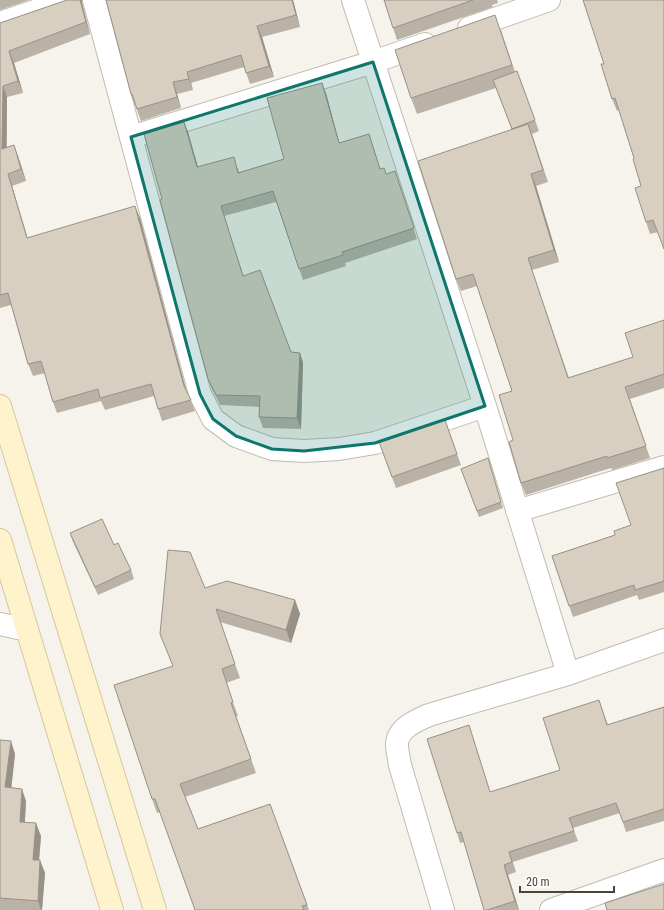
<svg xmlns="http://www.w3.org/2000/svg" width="664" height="910" viewBox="0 0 664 910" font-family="'Roboto Condensed',sans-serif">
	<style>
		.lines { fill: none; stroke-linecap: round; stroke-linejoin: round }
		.minor-casing { stroke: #c2bbae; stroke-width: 24 }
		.secondary-casing { stroke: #d6c79b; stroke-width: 24 }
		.minor { stroke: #fff; stroke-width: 22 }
		.secondary { stroke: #fff3cd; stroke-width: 22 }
		.wall { fill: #bab2a6 }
		.shaded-wall { fill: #979187 }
		.building { fill: #d8cfc1; stroke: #979187 }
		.marked { fill: #0f766e; fill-opacity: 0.2; stroke: #0f766e; stroke-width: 3; stroke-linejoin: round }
	</style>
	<rect width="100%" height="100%" fill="#f6f3ec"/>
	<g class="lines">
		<defs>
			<path id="minor" d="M94,0L200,394L213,419L236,436L272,449L304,451L339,449L375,443L485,406L568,674L429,715C416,721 397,728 397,745C397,751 399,758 400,765L443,910
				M353,0L485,406
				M0,23L67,0
				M469,28L549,0
				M131,137L373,62L425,44
				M517,511L664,467
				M0,624L27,630
				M568,674L664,640
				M551,910L664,870"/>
			<path id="secondary" d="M0,406L155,910
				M0,540L112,910"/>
		</defs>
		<!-- minor casing -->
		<use href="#minor" class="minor-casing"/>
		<!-- secondary casing -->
		<use href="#secondary" class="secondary-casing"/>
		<!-- minor -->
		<use href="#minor" class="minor"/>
		<!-- secondary -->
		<use href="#secondary" class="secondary"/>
	</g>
	<!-- wall -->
	<path class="wall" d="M0,0H29L0,10Z
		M67,0H82V3L90,34L14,63L23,93L7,97V147L18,156L26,181L12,186L27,238L140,218L186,390L191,400L195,411L162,421L154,396L105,410L101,401L57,413L53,402L45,373L33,376L28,364L11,305L0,308V23Z
		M106,0H293L300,27L262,37L274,77L250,84L244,67L191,83L193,90L177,94L181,108L141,121L131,94Z
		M384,0H497L498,3L492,5L493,7L397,40Z
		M583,0H664V249L658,232L650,234L635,188L641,186L633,159L634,158L619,110L617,111L612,99L601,64H604Z
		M501,30L515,72L517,71L539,131L532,134L548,182L536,186L559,262L532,270L569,378L633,357L664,320V388L630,399L650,458L612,470L611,468L598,472L526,495L521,483L513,440L512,391L477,286L461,291L456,279L512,130L496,88L417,114L411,98Z
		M326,93L339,143L369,134L380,169L387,174L395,171L417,239L345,263L346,266L303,280L276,202L224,216L243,276L291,352L300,353L303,363L301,429L263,428L259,417L260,407L220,405L212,389L208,379L162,199L184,122L188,132L198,167L238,168L239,173L284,159Z
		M445,420L461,465L396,488L379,442Z
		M490,464L503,508L479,517L461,469Z
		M664,468V592L639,600L637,595L573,617L552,556L615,535L631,525Z
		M70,533L114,545L131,570L134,579L98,595L73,542Z
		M205,588L295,600L300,614L291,643L220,622L240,678L226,683L238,716H236L256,773L185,797L198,829L270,804L309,910H195L160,812L157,813L152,799L173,666L160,634Z
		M599,700L608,725L664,707V821L626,832L620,813L573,828L578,841L513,862L516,872L508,875L519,910H484L464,842L460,843L457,833L472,736L490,792L560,770Z
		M0,740L15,754L11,788L26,801L25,822L41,836L39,860L45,873L42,910H0Z"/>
	<!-- shaded-wall -->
	<path class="shaded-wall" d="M80,0H82V3L90,34L86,22Z
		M292,0H293L300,27L296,15Z
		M257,26L262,37L274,77L269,66Z
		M9,51L14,63L23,93L18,81Z
		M187,72L191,83L193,90L189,79Z
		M173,82L177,94L181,108L177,97Z
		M322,83L326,93L342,153L339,143Z
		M3,86L7,97L6,160L2,149Z
		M184,122L188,132L201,178L197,167Z
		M14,145L18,156L26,181L21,169Z
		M8,174L12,186L31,249L27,238Z
		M531,174L536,186L559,262L554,250Z
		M135,206L140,218L188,397L184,386Z
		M221,206L224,216L247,287L243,276Z
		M300,353L303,363L301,429L297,418Z
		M295,600L300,614L291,643L286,630Z
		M11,741L15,754L10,800L5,787Z
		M22,789L26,801L24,834L20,822Z
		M36,823L41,836L38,872L33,860Z
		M40,860L45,873L42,910H41L38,901Z
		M504,865L508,875L519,910L515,901Z"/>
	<!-- building -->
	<path class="building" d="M67,0H80L86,22L9,51L18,81L3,86L2,149L14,145L21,169L8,174L27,238L135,206L184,386L191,400L158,409L151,384L100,398L98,389L53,402L41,361L28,364L8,293L0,295V23Z
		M106,0H292L296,15L257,26L269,66L246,73L241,55L187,72L189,79L173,82L177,97L137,109L132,94H131Z
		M384,0H473L393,28Z
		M583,0H664V249L653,220L646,222L635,188L641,186L633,159L634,158L615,98L612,99L601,64H604Z
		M495,15L512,65L411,98L395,50Z
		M517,71L535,120L512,129L493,80Z
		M322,83L339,143L369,134L380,169L384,168L386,174L395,171L414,228L342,252L343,255L299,269L273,191L221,206L243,276L260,270L291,352L300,353L297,418L259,417L260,396L216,395L208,379L160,200L162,199L144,134L184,122L197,167L234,157L238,173L284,159L267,98Z
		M528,124L543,170L531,174L554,250L528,258L568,378L633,357L625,333L664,320V374L625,387L646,446L607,458V456L594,460L521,483L509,442L513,440L499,395L512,391L473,274L456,279L418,161Z
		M445,420L457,454L392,477L379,442Z
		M488,458L501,502L477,511L461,469Z
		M664,468V581L635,590L634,585L569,606L552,556L615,535L614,531L631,525L616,483Z
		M102,519L114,545L118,543L131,570L95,587L70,533Z
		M168,550L190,552L205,588L227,581L295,600L286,630L216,609L235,664L222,669L233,702L231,703L251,759L180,784L198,829L270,804L307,905L302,906L304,910H195L155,799H152L114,685L173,666L160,634Z
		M599,700L607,725L664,707V809L623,822L616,803L569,818L574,831L509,852L512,862L504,865L515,901L487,910H484L461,832L457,833L427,739L469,725L490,792L560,770L543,718Z
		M0,740L11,741L5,787L22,789L20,822L36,823L33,860H40L38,901L0,898Z
		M664,884V910H607L605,903Z"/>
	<!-- marked area -->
	<path class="marked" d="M373,62L485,406L375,443L304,451L272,449L236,436L213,419L200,394L131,137Z"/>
	<!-- scale -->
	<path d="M520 886v6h94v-6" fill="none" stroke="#4b4439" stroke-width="2"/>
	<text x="526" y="886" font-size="12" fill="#4b4439" stroke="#ffffff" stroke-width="3" paint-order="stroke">20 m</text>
</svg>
